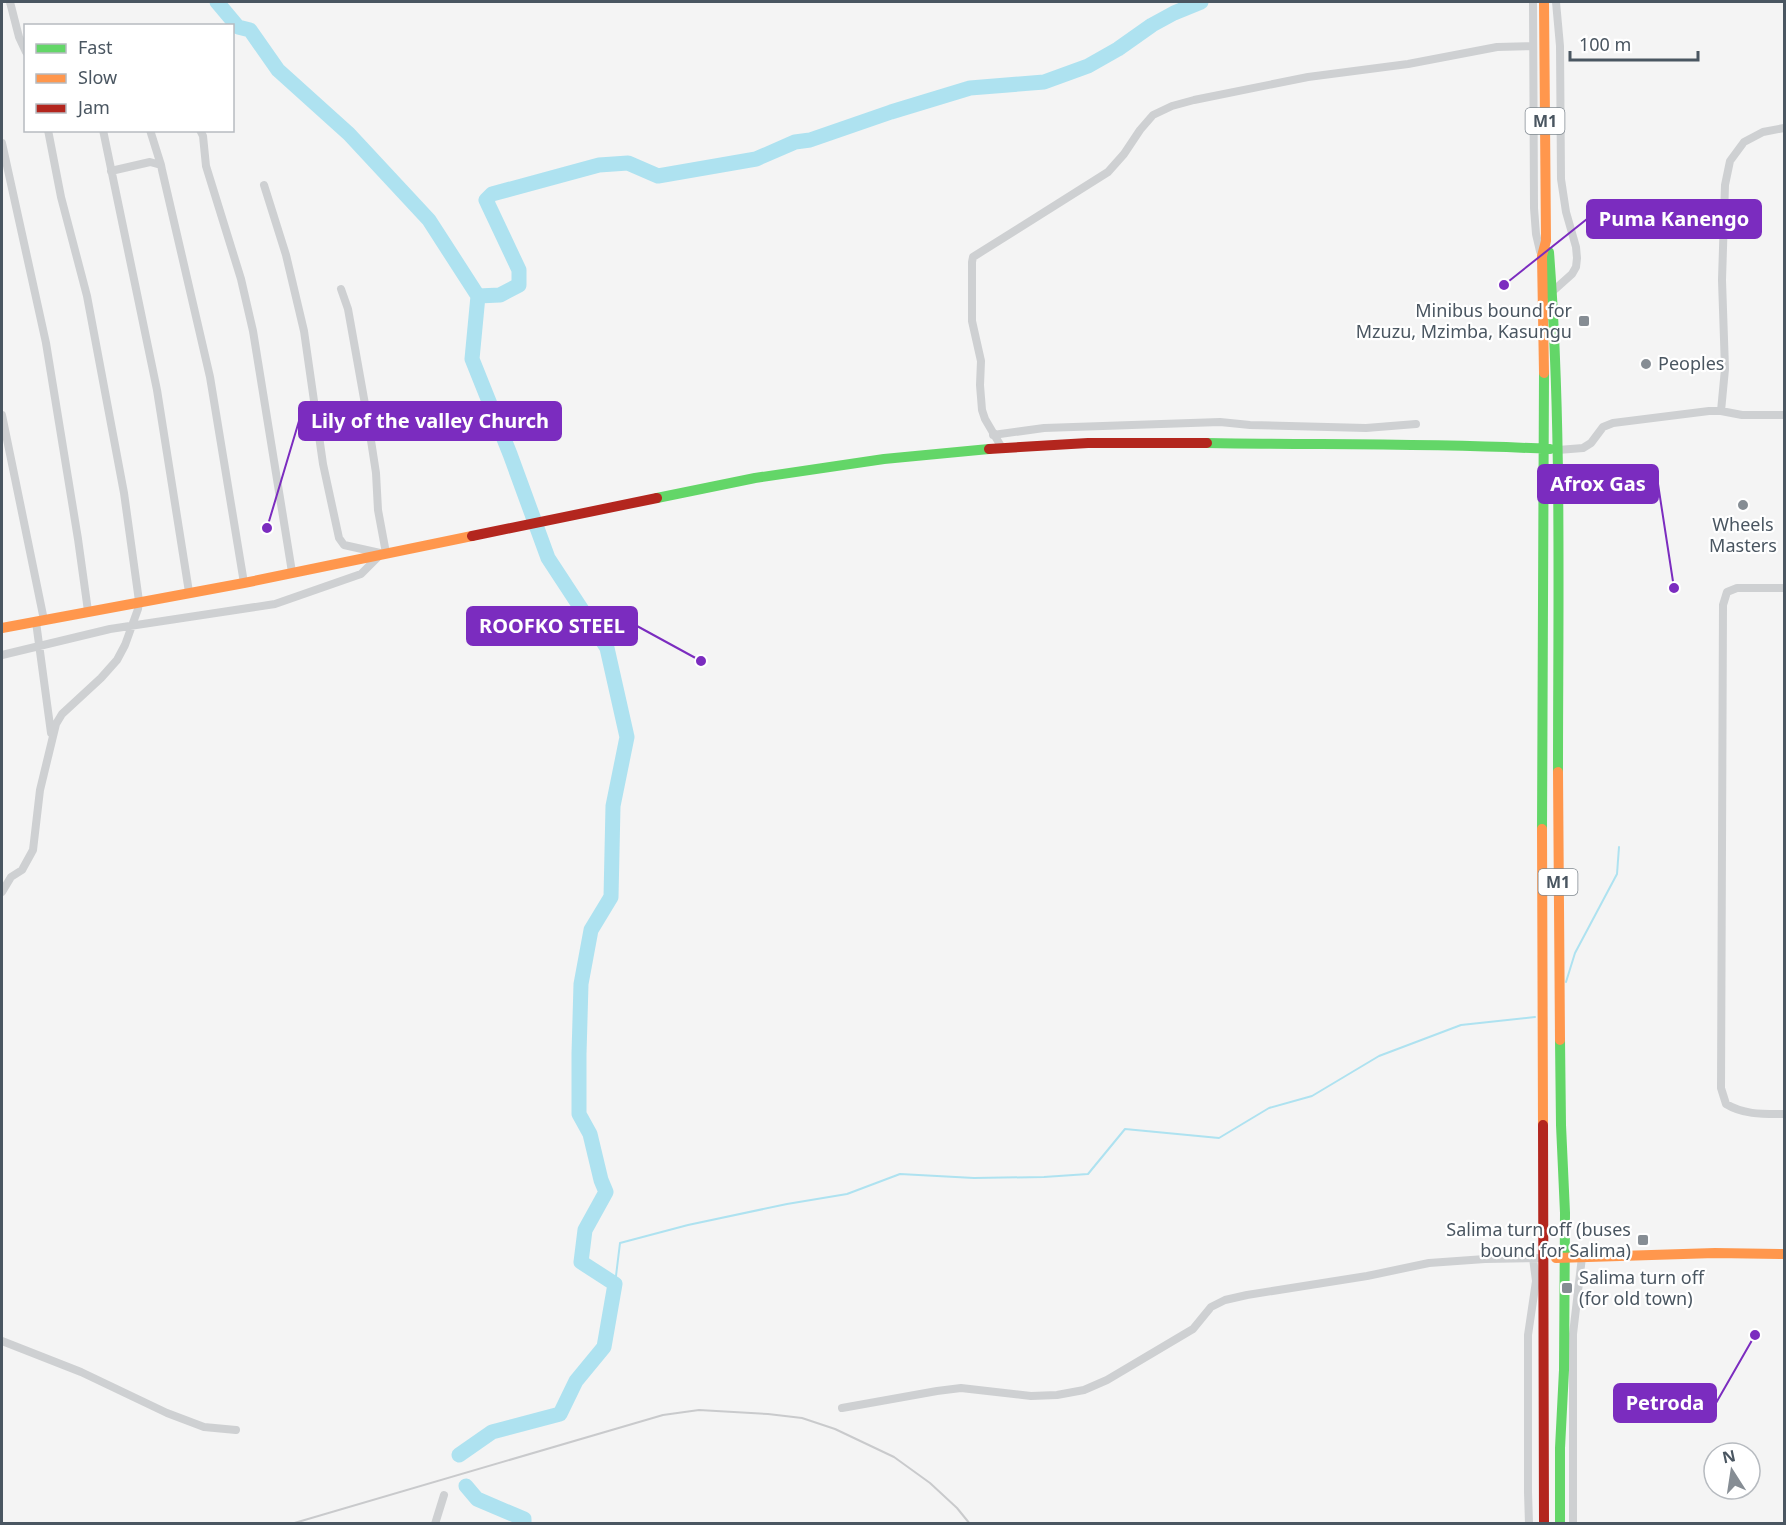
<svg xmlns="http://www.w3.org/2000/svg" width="1786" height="1525" viewBox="0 0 1786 1525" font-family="'Noto Sans',sans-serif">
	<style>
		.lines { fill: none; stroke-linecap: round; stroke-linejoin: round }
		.stream { stroke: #aee2f0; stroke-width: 2 }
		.river { stroke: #aee2f0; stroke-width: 15 }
		.street { stroke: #ced0d2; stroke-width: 8 }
		.fast { stroke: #63d668; stroke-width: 10 }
		.slow { stroke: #ff974d; stroke-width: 10 }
		.jam { stroke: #b3261e; stroke-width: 10 }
		.rail { stroke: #c9cacc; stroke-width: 2 }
		.poi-dot { fill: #868d94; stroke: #fff; stroke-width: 2 }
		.labels { text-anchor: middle; stroke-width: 4.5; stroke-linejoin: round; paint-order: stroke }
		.shield { fill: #fff; stroke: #808990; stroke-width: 1.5 }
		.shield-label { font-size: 16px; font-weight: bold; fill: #4a5661 }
		.poi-label { font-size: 18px; fill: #4a5661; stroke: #fff; text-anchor: end }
		.leader { fill: none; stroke: #7b2cbf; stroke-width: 2 }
		.callout-dot { fill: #7b2cbf; stroke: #fff; stroke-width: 2 }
		.callout { fill: #7b2cbf; stroke: #7b2cbf; stroke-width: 2 }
		.callout-label { font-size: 20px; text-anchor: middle; font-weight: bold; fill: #fff }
	</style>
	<rect width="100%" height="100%" fill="#f4f4f4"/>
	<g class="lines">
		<!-- stream -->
		<path class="stream" d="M1566,982L1575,953L1617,874L1619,847
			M615,1284L620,1243L688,1225L787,1204L847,1194L900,1174L974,1178L1044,1177L1088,1174L1125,1129L1219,1138L1269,1108L1312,1096L1379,1056L1461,1025L1535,1017"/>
		<!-- river -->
		<path class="river" d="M217,2L238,27L250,30L278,70L349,134L429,220L478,296L472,359L510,454L548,558L607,648L627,737L613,806L611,897L591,930L581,984L579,1054V1114L590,1134L601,1180L606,1192L585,1230L581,1262L615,1284L604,1347L576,1381L560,1414L492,1432L459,1455
			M478,296L500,295L519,285V270L486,200L492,194L599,165L628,163L658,176L756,159L795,142L810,140L891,112L970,88L1044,82L1088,66L1118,49L1152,25L1174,13L1201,2
			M466,1486L477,1499L524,1519V1524"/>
		<!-- street -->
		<path class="street" d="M10,2L19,37L26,52
			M1533,2L1534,208L1536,234L1540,251
			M103,130L157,390L189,592
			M150,130L161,165
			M200,130L203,136L206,166L241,279L253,331L292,572
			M2,143L46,343L78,539L88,611
			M111,171L150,162L161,165L162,170L210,377L244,583
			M264,185L286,255L304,331L323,464L339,538L344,545L380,553
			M341,289L348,309L368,421L376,473L378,510L386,553
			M1553,291L1572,274L1576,267L1577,258L1576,247L1566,212L1561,179L1560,46L1556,2
			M1721,411L1725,369L1722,280L1725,185L1730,161L1744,142L1763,132L1784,128
			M2,415L44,620
			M993,435L1044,428L1220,422L1250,425L1366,428L1416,424
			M1002,448L985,419L982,410L980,385L981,361L972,321V262L973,257L1108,172L1124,154L1140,130L1153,115L1172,106L1194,100L1308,77L1408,64L1497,47L1533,46
			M1558,450L1583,448L1591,443L1603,427L1613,423L1709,411H1721L1742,415H1784
			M1784,588H1737L1727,592L1723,605L1721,1088L1726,1104C1744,1115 1764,1114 1784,1114
			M36,622L51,733
			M2,655L110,629L275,604L361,574L378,557
			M2,892L11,877L22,870L33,850L40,790L56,724L62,714L101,678L117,660L125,645L138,609L139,601L124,493L87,296L61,197L48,130
			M2,1341L81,1372L167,1413L204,1427L236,1430
			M842,1408L937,1391L961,1388L1031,1396L1057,1395L1084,1390L1107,1380L1193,1329L1211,1307L1225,1300L1247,1295L1367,1276L1429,1263L1485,1259L1544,1258
			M435,1524L444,1495
			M1529,1524L1528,1492V1335L1536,1281L1533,1258
			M1573,1524V1334L1582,1257"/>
		<!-- fast -->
		<path class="fast" d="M1549,252C1562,425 1558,599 1558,772
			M1207,443C1321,445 1436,443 1550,449
			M657,498L755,478L884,459L989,449
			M1542,829L1544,373
			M1560,1524V1448L1564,1370L1565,1213L1561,1125L1560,1040"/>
		<!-- slow -->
		<path class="slow" d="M1544,373L1542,256L1546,241L1544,2
			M2,628L244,583L472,536
			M1558,772L1560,1040
			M1542,829L1543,1125
			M1556,1258L1715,1253L1784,1254"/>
		<!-- jam -->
		<path class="jam" d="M989,449L1088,443H1207
			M472,536L657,498
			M1543,1125L1544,1524"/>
		<!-- rail -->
		<path class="rail" d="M291,1524L663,1415L699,1410L768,1414L802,1418L835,1429L894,1457L930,1483L957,1508L970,1524"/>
	</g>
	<!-- markers -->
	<g class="poi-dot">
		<rect x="1578" y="315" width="12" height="12" rx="3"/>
		<circle cx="1646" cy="364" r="6"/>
		<circle cx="1743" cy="505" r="6"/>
		<rect x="1637" y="1234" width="12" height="12" rx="3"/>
		<rect x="1561" y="1282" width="12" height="12" rx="3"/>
	</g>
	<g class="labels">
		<!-- shield labels -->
		<g class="shield">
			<rect x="1525.5" y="108" width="39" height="26" rx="4.5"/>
			<rect x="1538.5" y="869" width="39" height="26" rx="4.5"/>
		</g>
		<g class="shield-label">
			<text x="1545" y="127">M1</text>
			<text x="1558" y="888">M1</text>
		</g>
		<!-- poi labels -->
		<g class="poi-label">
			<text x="1572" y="317">Minibus bound for<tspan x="1572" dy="21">Mzuzu, Mzimba, Kasungu</tspan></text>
			<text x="1658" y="370" text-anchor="start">Peoples</text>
			<text x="1743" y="531" text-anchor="middle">Wheels<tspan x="1743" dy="21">Masters</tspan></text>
			<text x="1631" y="1236">Salima turn off (buses<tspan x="1631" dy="21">bound for Salima)</tspan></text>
			<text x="1579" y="1284" text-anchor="start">Salima turn off<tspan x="1579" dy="21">(for old town)</tspan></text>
		</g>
	</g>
	<!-- callouts -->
	<path class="leader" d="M1504 285L1587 219M267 528L299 421M1674 588L1658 484M701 661L637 626M1755 1335L1716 1403"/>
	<g class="callout-dot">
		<circle cx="1504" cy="285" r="6"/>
		<circle cx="267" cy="528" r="6"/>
		<circle cx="1674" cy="588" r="6"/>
		<circle cx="701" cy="661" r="6"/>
		<circle cx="1755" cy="1335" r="6"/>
	</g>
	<g class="callout">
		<rect x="1587" y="200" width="174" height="38" rx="6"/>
		<rect x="299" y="402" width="262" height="38" rx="6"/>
		<rect x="1538" y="465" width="120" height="38" rx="6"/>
		<rect x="467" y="607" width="170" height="38" rx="6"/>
		<rect x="1614" y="1384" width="102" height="38" rx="6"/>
	</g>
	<g class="callout-label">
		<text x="1674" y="226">Puma Kanengo</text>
		<text x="430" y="428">Lily of the valley Church</text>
		<text x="1598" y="491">Afrox Gas</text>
		<text x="552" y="633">ROOFKO STEEL</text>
		<text x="1665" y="1410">Petroda</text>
	</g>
	<!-- border -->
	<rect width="1786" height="1525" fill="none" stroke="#4a5661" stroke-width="6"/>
	<!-- legend -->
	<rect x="24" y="24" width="210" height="108" fill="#ffffff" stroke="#b7bbc0" stroke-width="1.5"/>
	<rect x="36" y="44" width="30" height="9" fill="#63d668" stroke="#b7bbc0" stroke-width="1.5"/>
	<text x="78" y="54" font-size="18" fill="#4a5661">Fast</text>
	<rect x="36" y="74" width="30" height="9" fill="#ff974d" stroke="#b7bbc0" stroke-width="1.5"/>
	<text x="78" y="84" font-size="18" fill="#4a5661">Slow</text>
	<rect x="36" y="104" width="30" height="9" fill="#b3261e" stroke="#b7bbc0" stroke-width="1.5"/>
	<text x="78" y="114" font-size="18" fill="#4a5661">Jam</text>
	<!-- north arrow -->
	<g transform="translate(1732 1471) rotate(348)"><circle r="28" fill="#ffffff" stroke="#b7bbc0" stroke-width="1.5"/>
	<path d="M0-4.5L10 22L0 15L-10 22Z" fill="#868d94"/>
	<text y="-9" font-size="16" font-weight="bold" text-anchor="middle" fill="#4a5661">N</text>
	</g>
	<!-- scale -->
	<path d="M1570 51v9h128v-9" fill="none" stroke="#4a5661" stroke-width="3"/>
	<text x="1579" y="51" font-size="18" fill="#4a5661" stroke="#ffffff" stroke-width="4.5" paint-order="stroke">100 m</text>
</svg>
